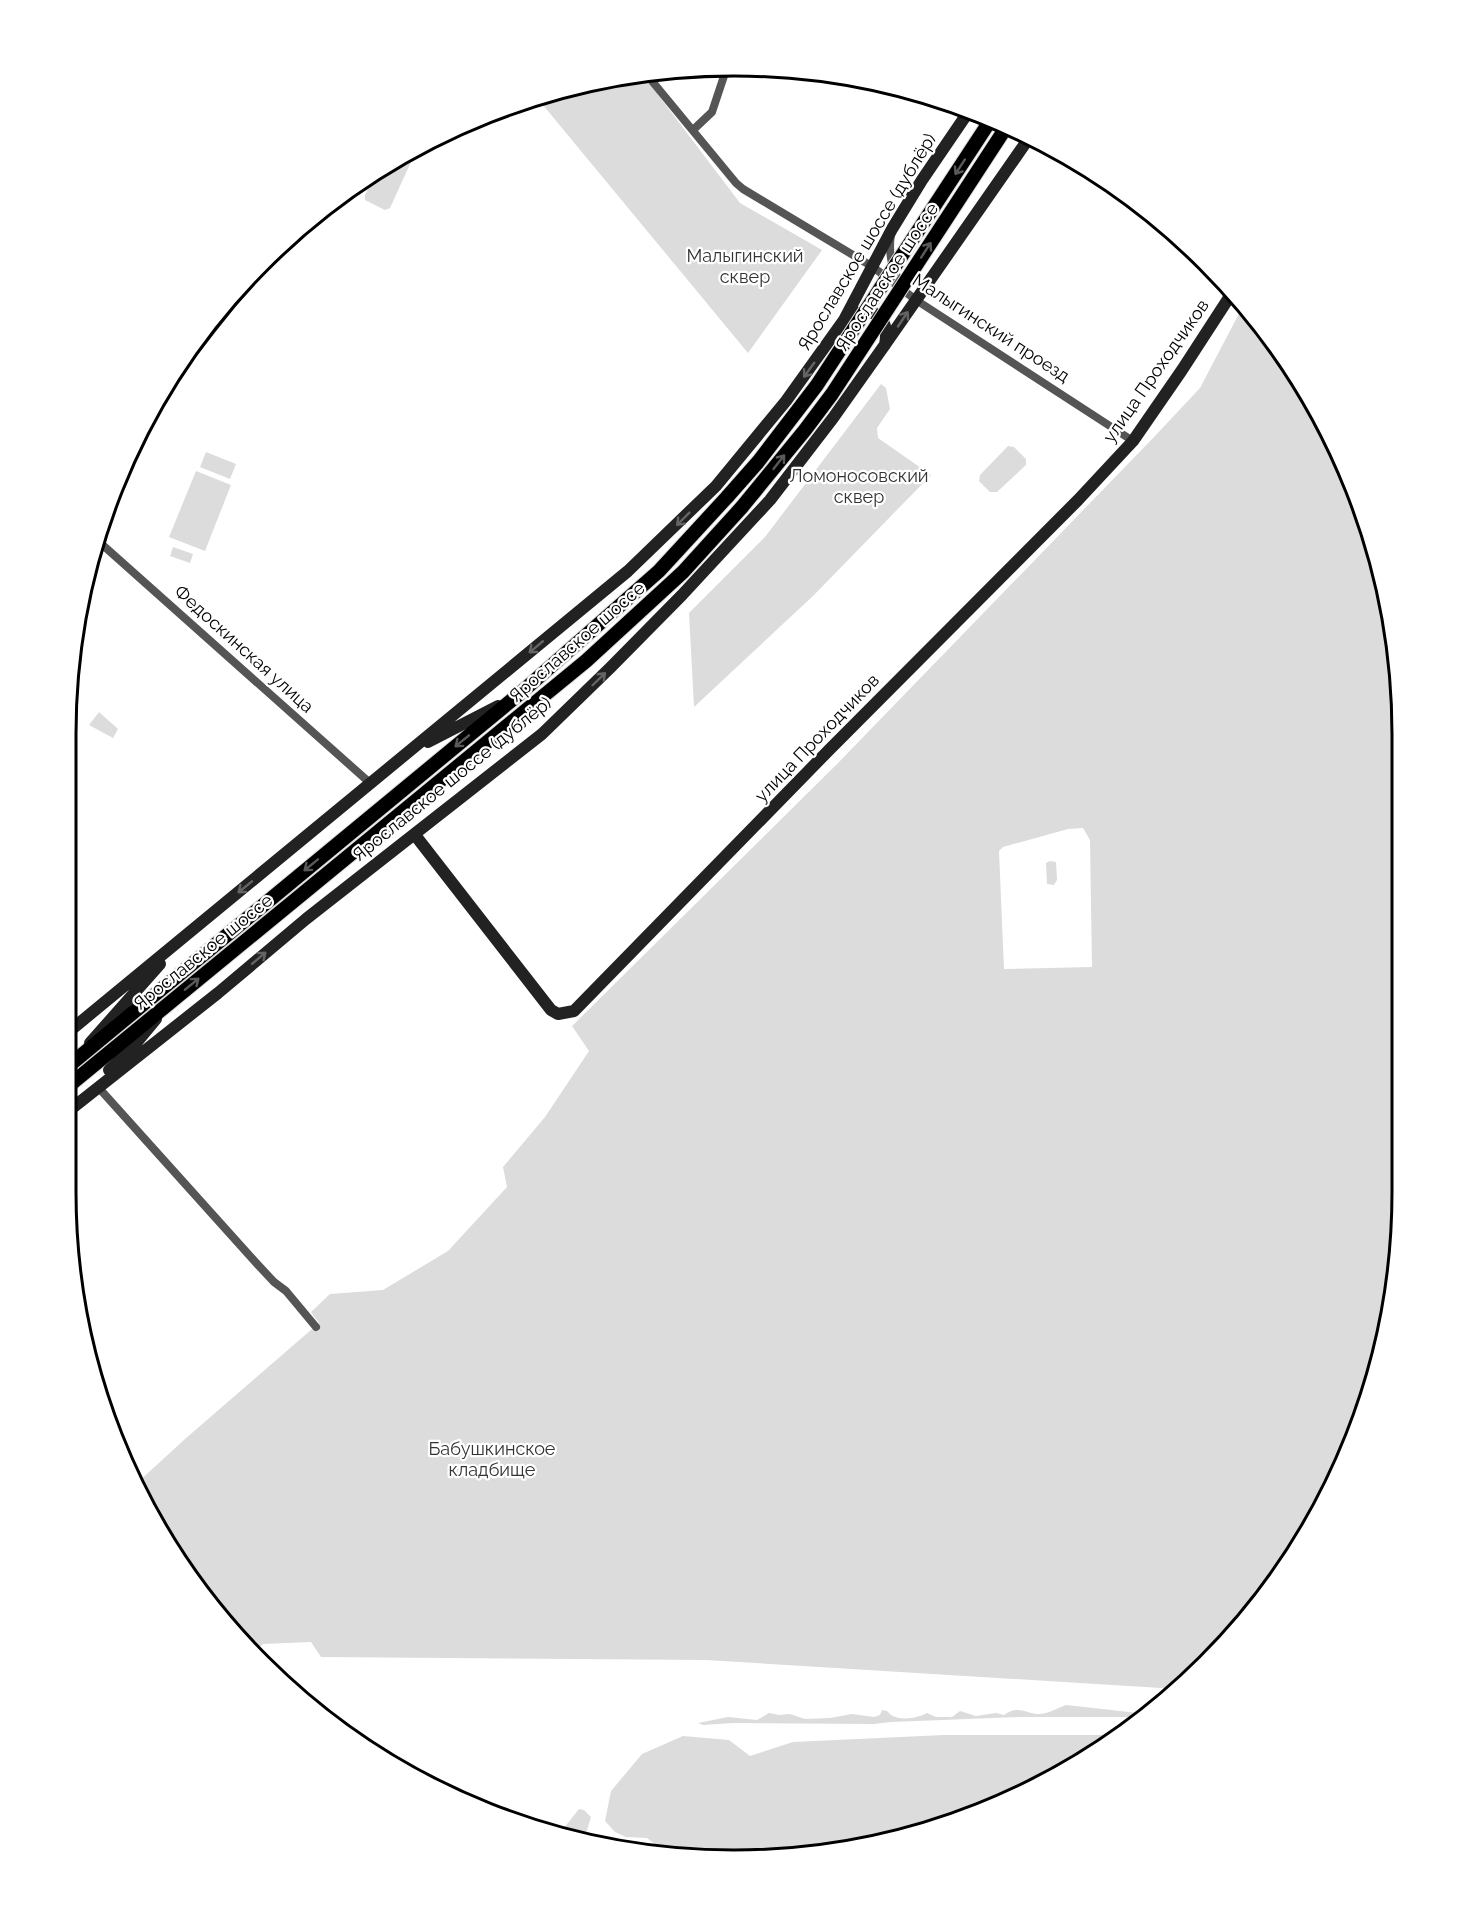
<svg xmlns="http://www.w3.org/2000/svg" width="1468" height="1927" viewBox="0 0 1468 1927" font-family="Raleway,sans-serif">
	<style>
		.green { fill: #dcdcdc; fill-rule: evenodd }
		.lines { fill: none; stroke-linecap: round; stroke-linejoin: round }
		.primary-casing { stroke: #dbdbdb; stroke-width: 16 }
		.street { stroke: #555; stroke-width: 8 }
		.secondary { stroke: #222; stroke-width: 12 }
		.primary { stroke: #000; stroke-width: 14 }
		.primary-bridge-casing { stroke: #dbdbdb; stroke-width: 16; stroke-linecap: butt }
		.primary-bridge { stroke: #000; stroke-width: 14 }
		.oneway { stroke: #595959 }
		.oneway2 { stroke: #646464 }
		.labels { text-anchor: middle; stroke-width: 4.5; stroke-linejoin: round; paint-order: stroke }
		.street-label { font-size: 18px; fill: #000; stroke: #fff }
		.park-label { font-size: 18px; fill: #333; stroke: #fff }
		.rim { fill: none; stroke: #000; stroke-width: 3 }
	</style>
	<rect width="100%" height="100%" fill="#fff"/>
	<!-- green -->
	<path class="green" d="M643,75L740,203L822,250L748,353L538,99L603,79Z
		M405,156L409,158L411,162L390,208L385,210L365,200V195L377,171Z
		M1243,306L1289,363L1351,479L1396,647V1281L1351,1448L1290,1564L1207,1665L1177,1689L706,1660L321,1657L311,1642L263,1644L257,1650L250,1651L156,1527L137,1483L185,1439L319,1323L311,1312L330,1294L383,1290L448,1251L507,1187L503,1167L545,1117L589,1051L572,1026L838,763L1155,436L1200,388ZM1083,828L1090,840L1092,967L1004,969L999,851L1003,847L1068,829Z
		M881,384L886,388L890,409L877,428L878,438L931,475L814,595L694,707L689,613L765,537Z
		M1008,446L1014,447L1026,459V465L997,492H990L979,481L980,475Z
		M206,452L236,464L230,479L200,467Z
		M196,471L231,485L205,551L169,537Z
		M173,547L193,554L190,563L170,556Z
		M99,712L118,729L113,738L89,725Z
		M1050,861L1056,862L1057,880L1054,885L1047,884L1046,863Z
		M1066,1705L1147,1714L1143,1717H1019L891,1722L874,1724L734,1723L703,1725L698,1723L728,1717L757,1720L769,1713L779,1715L790,1714L805,1719L830,1718L852,1714L874,1717L880,1715L882,1710L887,1711C895,1722 916,1719 927,1713L936,1717H952L960,1711L976,1716L996,1713L1004,1715C1018,1705 1025,1713 1037,1714C1046,1715 1058,1708 1066,1705Z
		M944,1735H1122L1105,1748L949,1825L778,1860L665,1852L647,1838L626,1837L615,1832L605,1821L611,1791L642,1754L683,1736L729,1740L750,1756L793,1742Z
		M579,1809L584,1810L591,1817L585,1837L586,1842L560,1833Z"/>
	<g class="lines">
		<defs>
			<path id="primary" d="M66,1068L524,690L659,571L728,496
				M66,1088L586,661L683,572L742,507"/>
		</defs>
		<!-- primary casing -->
		<use href="#primary" class="primary-casing"/>
		<!-- street -->
		<path class="street" d="M647,75L736,183L743,189L873,267L916,300L1133,441
			M693,130L712,112L727,67
			M891,234C888,255 892,270 903,287
			M170,383L273,253
			M97,540L370,783
			M98,1087L259,1266L274,1282L286,1291L316,1327"/>
		<!-- secondary -->
		<path class="secondary" d="M857,313C881,308 889,323 885,345
			M428,742L498,706
			M415,835L551,1010L558,1014L574,1011L829,750L1078,500L1133,441L1182,370L1232,293
			M66,1034L628,571L716,486L786,401L844,320L892,229L922,180L969,111
			M90,1043L160,964
			M109,1070L132,1048L156,1019
			M66,1113L218,993L306,919L542,734L611,667L682,595L770,500L833,418L884,346L1029,138"/>
		<!-- primary -->
		<use href="#primary" class="primary"/>
		<defs>
			<path id="primary-bridge" d="M728,496L758,462L817,385L992,118
				M742,507L805,430L832,394L1007,126"/>
		</defs>
		<!-- primary-bridge casing -->
		<use href="#primary-bridge" class="primary-bridge-casing"/>
		<!-- primary-bridge -->
		<use href="#primary-bridge" class="primary-bridge"/>
	</g>
	<!-- one-way arrows -->
	<defs><path id="oneway-shaft" d="M-6 0H5M1.5-3L5.5 0L1.5 3" fill="none" stroke-width="1.6" stroke-linecap="round" stroke-linejoin="round" transform="scale(1.5)"/></defs>
	<g class="oneway">
		<use href="#oneway-shaft" transform="translate(960 167) rotate(123)"/>
		<use href="#oneway-shaft" transform="translate(926 250) rotate(-57)"/>
		<use href="#oneway-shaft" transform="translate(779 462) rotate(-52)"/>
		<use href="#oneway-shaft" transform="translate(462 741) rotate(141)"/>
		<use href="#oneway-shaft" transform="translate(311 865) rotate(141)"/>
		<use href="#oneway-shaft" transform="translate(192 984) rotate(-39)"/>
	</g>
	<g class="oneway2">
		<use href="#oneway-shaft" transform="translate(903 319) rotate(-56)"/>
		<use href="#oneway-shaft" transform="translate(809 370) rotate(126)"/>
		<use href="#oneway-shaft" transform="translate(683 519) rotate(135)"/>
		<use href="#oneway-shaft" transform="translate(536 647) rotate(140)"/>
		<use href="#oneway-shaft" transform="translate(599 679) rotate(-44)"/>
		<use href="#oneway-shaft" transform="translate(245 887) rotate(141)"/>
		<use href="#oneway-shaft" transform="translate(259 958) rotate(-40)"/>
	</g>
	<g class="labels">
		<!-- street labels -->
		<g class="street-label">
			<text transform="translate(867 242) rotate(-59)" y="6">Ярославское шоссе (дублёр)</text>
			<text transform="translate(887 277) rotate(-57)" y="6">Ярославское шоссе</text>
			<text transform="translate(991 328) rotate(33)" y="6">Малыгинский проезд</text>
			<text transform="translate(1156 371) rotate(-55)" y="6">улица Проходчиков</text>
			<text transform="translate(577 642) rotate(-41)" y="6">Ярославское шоссе</text>
			<text transform="translate(244 649) rotate(42)" y="6">Федоскинская улица</text>
			<text transform="translate(817 738) rotate(-46)" y="6">улица Проходчиков</text>
			<text transform="translate(452 779) rotate(-39)" y="6">Ярославское шоссе (дублёр)</text>
			<text transform="translate(203 952) rotate(-39)" y="6">Ярославское шоссе</text>
		</g>
		<!-- park labels -->
		<g class="park-label">
			<text x="745" y="262">Малыгинский<tspan x="745" dy="21">сквер</tspan></text>
			<text x="859" y="482">Ломоносовский<tspan x="859" dy="21">сквер</tspan></text>
			<text x="492" y="1455">Бабушкинское<tspan x="492" dy="21">кладбище</tspan></text>
		</g>
	</g>
	<!-- crop -->
	<path d="M0 0H1468V1927H0ZM734 76H734A658 658 0 0 1 1392 734V1192A658 658 0 0 1 734 1850H734A658 658 0 0 1 76 1192V734A658 658 0 0 1 734 76Z" fill="#fff" fill-rule="evenodd"/>
	<path class="rim" d="M734 76H734A658 658 0 0 1 1392 734V1192A658 658 0 0 1 734 1850H734A658 658 0 0 1 76 1192V734A658 658 0 0 1 734 76Z"/>
</svg>
